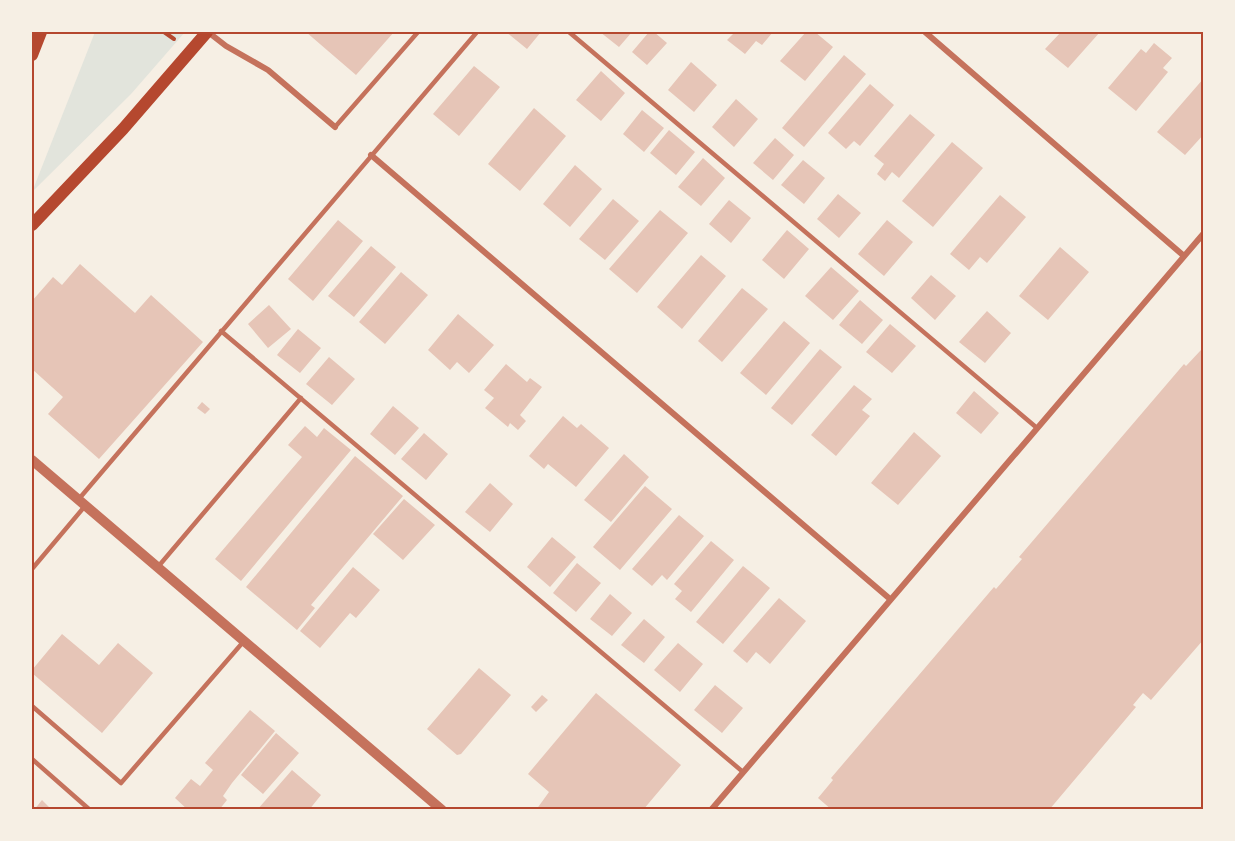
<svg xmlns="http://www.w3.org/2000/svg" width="1235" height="841" viewBox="0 0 1235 841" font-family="'Titillium Web',sans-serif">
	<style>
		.green { fill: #e2e4dc }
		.building { fill: #e6c5b7 }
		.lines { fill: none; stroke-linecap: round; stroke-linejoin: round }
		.path { stroke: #b5482f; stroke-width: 4 }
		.service { stroke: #c5725c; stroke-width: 4.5 }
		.minor { stroke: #c5725c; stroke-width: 6 }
		.tertiary { stroke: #c5725c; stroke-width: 10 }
		.secondary { stroke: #b5482f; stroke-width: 12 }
		.neatline { fill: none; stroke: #b5482f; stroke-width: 2 }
	</style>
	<rect width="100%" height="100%" fill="#f6efe4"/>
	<!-- green -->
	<path class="green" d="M95,32H185L131,94L32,192Z"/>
	<!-- building -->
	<path class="building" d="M306,32H394L356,75Z
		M506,32H541L527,49Z
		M600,32H632L619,47Z
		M649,32H654L667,43L647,65L632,52Z
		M735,32H773L762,45L756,41L745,54L727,40Z
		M806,32H815L833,47L805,81L780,61Z
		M1061,32H1100L1068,68L1045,49Z
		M1154,43L1172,58L1163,68L1168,72L1136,111L1108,88L1141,49L1146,53Z
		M844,55L866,74L804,147L782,128Z
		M691,62L717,85L694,112L668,90Z
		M474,66L500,87L459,136L433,114Z
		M601,71L625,93L601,121L576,100Z
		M1204,78V134L1185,155L1157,132Z
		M870,84L894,105L860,146L854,141L846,149L828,133Z
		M736,99L758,119L734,147L712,127Z
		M534,108L566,136L520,191L488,164Z
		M642,110L664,128L644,152L623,134Z
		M910,114L935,135L899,178L892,172L885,181L877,174L884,164L874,156Z
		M669,130L695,152L676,175L650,153Z
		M775,138L794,155L773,180L753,163Z
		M952,142L983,168L933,227L902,201Z
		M703,158L725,178L701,206L678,187Z
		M803,160L825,178L804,204L781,185Z
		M575,165L602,189L570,227L543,204Z
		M838,194L861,213L839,238L817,219Z
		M1000,195L1026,217L987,263L980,257L969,270L950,254Z
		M613,199L639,221L605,260L579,239Z
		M729,200L751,218L731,243L709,224Z
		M660,210L688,233L637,293L609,269Z
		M338,220L363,241L313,301L288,279Z
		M887,220L913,242L884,276L858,254Z
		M787,230L809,249L784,279L762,260Z
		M371,246L396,267L354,317L328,296Z
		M1060,247L1089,272L1048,320L1019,296Z
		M701,255L726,276L682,329L657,307Z
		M80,264L135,313L151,295L203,342L99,459L48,414L63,397L32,369V301L53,277L62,285Z
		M831,267L859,291L833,320L805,296Z
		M401,272L428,295L385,344L359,322Z
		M931,275L956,296L935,320L911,298Z
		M742,288L768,309L722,362L698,341Z
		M860,300L883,320L862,344L839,325Z
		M269,305L291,329L268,348L248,324Z
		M987,311L1011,333L985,363L959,342Z
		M458,314L494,345L469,373L457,362L450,370L428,350Z
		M784,321L810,343L766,395L740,373Z
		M890,324L916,346L892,373L866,352Z
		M298,329L321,348L300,373L277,355Z
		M820,349L842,367L792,425L771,408Z
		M1201,350L1204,352V639L1151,700L1143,693L1133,705L1136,707L1049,810H832L818,798L833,780L831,778L994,587L996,589L1022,559L1019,557L1184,364L1186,366Z
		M329,357L355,379L332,405L306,384Z
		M506,364L527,382L530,378L542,387L520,415L526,421L518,430L510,423L508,427L485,408L494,398L484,390Z
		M854,385L872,399L862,410L870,416L836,456L811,435Z
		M974,391L999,413L981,434L956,413Z
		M202,402L210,409L205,414L197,408Z
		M393,406L419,428L395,455L370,434Z
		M563,416L577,428L581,424L609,448L576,487L548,464L544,469L529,456Z
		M305,426L317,437L324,428L351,450L241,581L215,559L302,457L288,445Z
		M914,432L941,456L898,505L871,483Z
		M424,433L448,454L426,480L401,459Z
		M624,454L649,477L611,522L584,500Z
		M355,456L403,496L311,605L315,608L297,630L246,587Z
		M490,483L513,504L490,532L465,512Z
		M645,486L672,509L620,570L593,547Z
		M404,499L435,525L403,560L373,534Z
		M679,515L704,536L667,580L662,575L652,586L632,569Z
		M552,537L576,557L550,587L527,567Z
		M711,541L734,560L691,612L675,599L682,591L674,584Z
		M577,563L601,583L576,612L553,593Z
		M743,566L770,588L723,644L696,622Z
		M353,567L380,590L356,618L350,613L320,648L300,631Z
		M610,594L632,613L612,636L590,619Z
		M779,598L806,621L770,664L756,652L747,663L733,651Z
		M644,619L665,637L644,663L621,645Z
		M62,634L99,665L118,643L153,673L102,733L32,673V670Z
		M678,643L703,664L680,692L654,670Z
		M479,668L511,695L461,754L457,755L427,729Z
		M715,685L743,708L722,733L694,710Z
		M596,693L681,765L643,810H536L549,792L528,774Z
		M542,695L548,700L536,712L531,707Z
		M250,710L275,731L232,783L223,796L227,800L219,810H188L175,798L191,779L200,786L213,770L205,763Z
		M276,733L299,753L263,794L241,775Z
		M292,770L321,795L309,810H257Z
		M42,800L52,810H34Z"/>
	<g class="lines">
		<!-- path -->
		<path class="path" d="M164,32L174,39"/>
		<!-- service -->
		<path class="service" d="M569,32L1037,428
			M335,127L418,32
			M221,331L743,772
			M78,500L477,32
			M157,568L301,398
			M32,569L85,506
			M32,706L121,783L244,641
			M32,759L90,810"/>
		<!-- minor -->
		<path class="minor" d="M208,32L226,46L268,70L335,127
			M925,32L1184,256
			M371,155L890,599
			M711,810L1204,233"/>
		<!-- tertiary -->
		<path class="tertiary" d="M32,460L442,810"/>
		<!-- secondary -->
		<path class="secondary" d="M32,55L41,32
			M32,225L123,129L207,32"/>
	</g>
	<!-- border -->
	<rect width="1235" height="841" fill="none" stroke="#f6efe4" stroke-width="66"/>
	<rect x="33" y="33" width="1169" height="775" class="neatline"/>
</svg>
